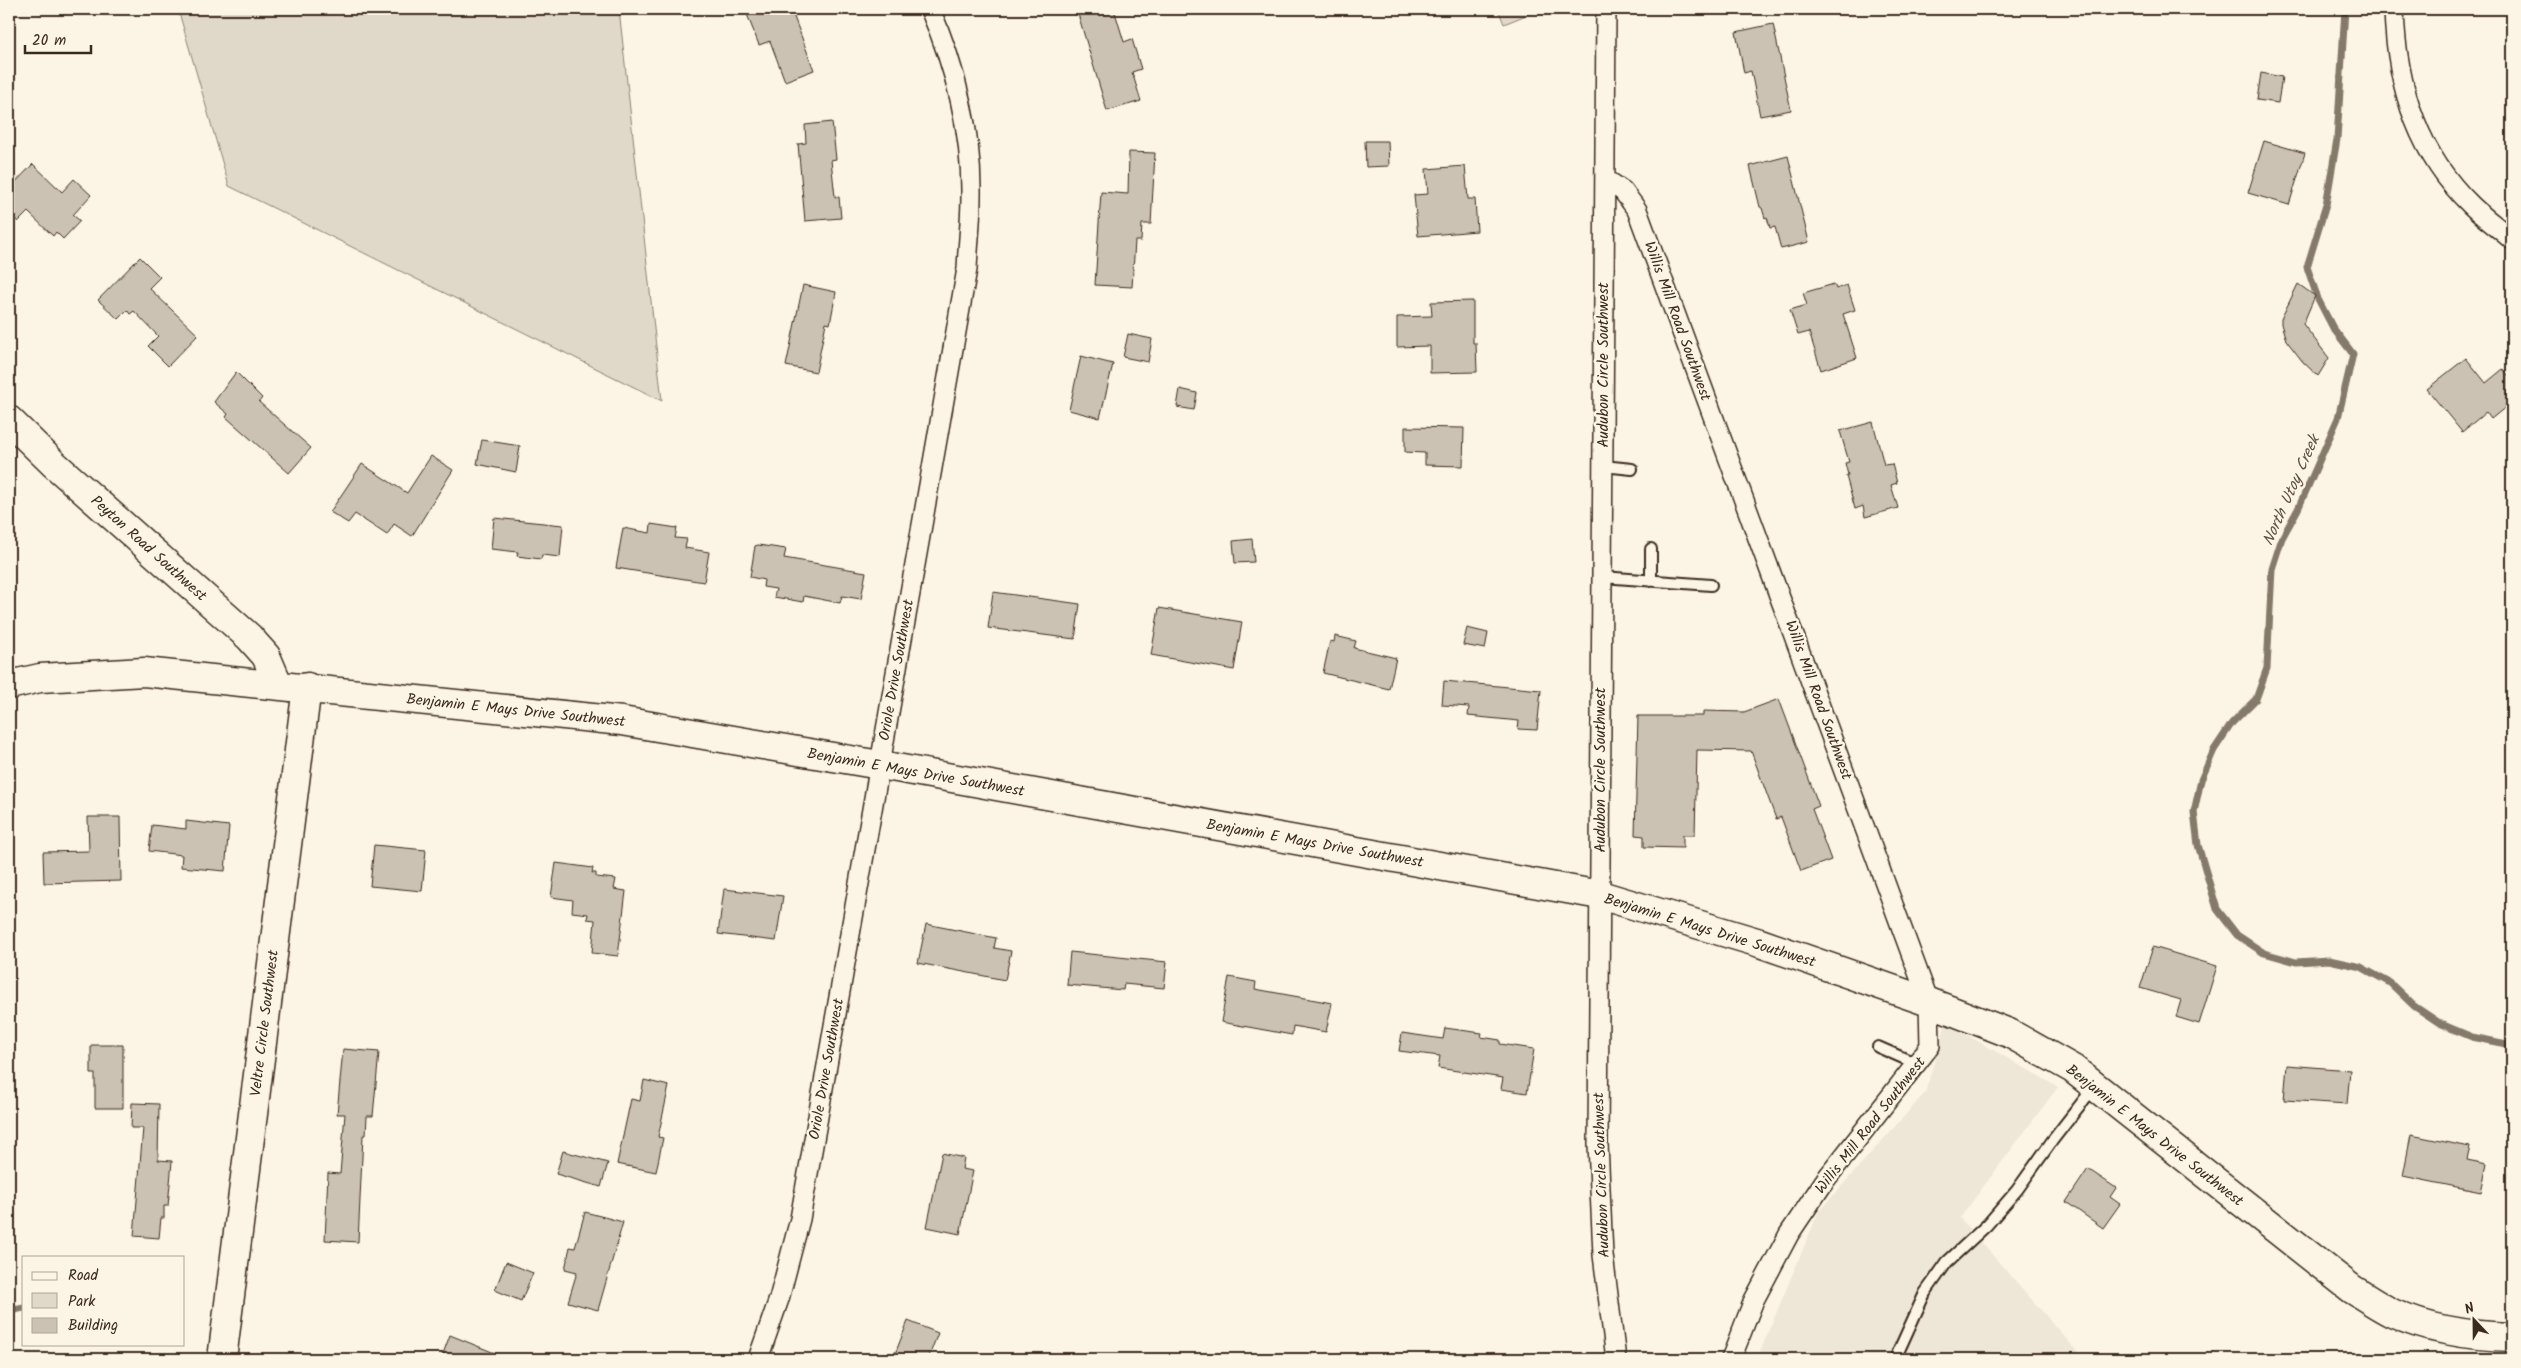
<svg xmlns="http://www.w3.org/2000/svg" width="2521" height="1368" viewBox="0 0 2521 1368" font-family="Kalam,sans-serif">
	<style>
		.built { fill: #eee6d6 }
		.green { fill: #e0d8c8; stroke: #8e8173 }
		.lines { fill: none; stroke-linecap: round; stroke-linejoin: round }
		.stream { stroke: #85796b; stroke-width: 7 }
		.building { fill: #ccc2b3; stroke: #3b2a1e }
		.lane-casing { stroke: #3b2a1e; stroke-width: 14 }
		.street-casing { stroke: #3b2a1e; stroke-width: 22 }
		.secondary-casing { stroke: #3b2a1e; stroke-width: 31 }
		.lane { stroke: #fcf5e5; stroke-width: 10 }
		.street { stroke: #fcf5e5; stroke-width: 19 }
		.secondary { stroke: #fcf5e5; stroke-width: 28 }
		.labels { text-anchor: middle; stroke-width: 5; stroke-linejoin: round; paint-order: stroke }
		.street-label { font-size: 15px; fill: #3b2a1e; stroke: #fcf5e5 }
		.water-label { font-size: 16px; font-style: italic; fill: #605144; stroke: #fcf5e5 }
	</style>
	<rect width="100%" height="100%" fill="#fcf5e5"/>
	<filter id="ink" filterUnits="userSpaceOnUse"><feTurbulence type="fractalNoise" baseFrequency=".02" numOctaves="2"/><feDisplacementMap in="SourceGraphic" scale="10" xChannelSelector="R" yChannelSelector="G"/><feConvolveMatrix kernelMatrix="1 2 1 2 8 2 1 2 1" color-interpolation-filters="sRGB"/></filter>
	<g filter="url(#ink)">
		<!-- built -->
		<path class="built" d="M1946,1023L2058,1087L1960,1218L2084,1359H1757L1819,1211L1925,1093Z"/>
		<!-- green -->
		<path class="green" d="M178,9H619L662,401L229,186Z
			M1498,9H1541L1504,24Z"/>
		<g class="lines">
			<!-- stream -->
			<path class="stream" d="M2345,9L2337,139L2326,205L2307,267L2318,299L2333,328L2353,354L2338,418L2298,509L2282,538L2272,569L2267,668L2256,699L2232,723L2214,750L2201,780L2194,812L2198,845L2217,909L2237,935L2264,953L2296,962L2329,960L2361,967L2390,983L2414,1006L2441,1024L2472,1037L2512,1045
				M9,1311L24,1308"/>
		</g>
		<!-- building -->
		<path class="building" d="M745,9H791L814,70L785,81L770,41L759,45Z
			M1097,9H1114L1124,42L1132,39L1141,69L1132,72L1141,101L1107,111L1078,14Z
			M1773,24L1791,110L1760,116L1751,71L1744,73L1736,32Z
			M2261,73L2282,77L2278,103L2257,100Z
			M832,122L836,159L831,160L835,197H839L841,218L805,221L798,144L806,143L805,125Z
			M1365,141H1388L1389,166L1366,167Z
			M2264,141L2305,153L2289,205L2248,193Z
			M1129,152L1155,153L1151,224H1142L1141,241H1135L1132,287L1095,285L1101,192L1128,194Z
			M1788,156L1809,242L1781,249L1775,227L1770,228L1767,217L1765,218L1762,208L1760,207L1750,166Z
			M33,164L62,192L74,179L91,195L73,215L80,221L63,239L56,232L53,236L28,212L18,222L9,213V189Z
			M1465,166L1468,199H1475L1477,231L1418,236L1414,195L1428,194L1426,169Z
			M140,257L160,277L149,288L198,335L168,366L148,346L158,336L134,311L130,314L127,310L118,319L98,300Z
			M1834,284L1836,289L1847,285L1855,310L1843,314L1857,358L1821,370L1809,332L1798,335L1790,310L1807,305L1803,293Z
			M2298,284L2315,296L2303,324L2329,358L2318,376L2303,362L2286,340L2281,324V319Z
			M803,285L836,292L830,324L826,323L816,372L786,366Z
			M1473,301V343H1476L1477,372L1430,373V346L1397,347V317L1432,316L1431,302Z
			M1128,334L1152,339L1148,362L1123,357Z
			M1081,356L1113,364L1100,418L1069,410Z
			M2466,358L2486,383L2503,369L2512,380V402L2491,419L2486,412L2462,432L2427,389Z
			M236,372L262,398L259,402L311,448L289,473L226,417L228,414L214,402Z
			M1180,389L1197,393L1194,410L1177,407Z
			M1873,422L1884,465L1892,464L1897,483L1891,485L1898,508L1865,517L1863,506L1855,509L1846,476L1848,475L1845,463L1849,462L1840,431Z
			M1405,427L1464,428L1463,466L1425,465V453L1405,452Z
			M482,440L520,446L516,472L477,464Z
			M431,456L453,470L412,536L394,524L387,535L355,514L348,523L330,512L362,464L407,493Z
			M494,518L563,525L560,557L542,555L541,559L517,556L518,552L491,549Z
			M651,524L677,528L675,538L687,539L685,548L709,552L704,582L616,568L623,528L650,533Z
			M1252,539L1254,562L1235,563L1233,541Z
			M758,545L786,549L784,558L866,572L861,599L842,596L840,603L804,596L803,602L774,597L776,589L763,587L764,580L750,577L755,546Z
			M993,592L1080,604L1075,639L988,628Z
			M1159,608L1242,622L1234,670L1151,655Z
			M1467,628L1488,633L1485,649L1463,645Z
			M1335,636L1356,641L1354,648L1396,658L1389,689L1323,673L1330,641L1334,642Z
			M1444,681L1541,690L1537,730L1518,729L1519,721L1468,716L1469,707L1442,705Z
			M1779,699L1819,806L1812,809L1831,860L1801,871L1781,817L1776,819L1751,751L1697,750L1695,835H1683V848L1644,847V836L1635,835L1638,716H1703V711L1744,712Z
			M88,817H120L121,881L44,883L43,852L89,851Z
			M186,821L229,826L225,871L181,867L182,855L149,851L152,825L186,829Z
			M374,845L426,850L422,891L370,886Z
			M556,863L593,868L592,873H596V877L616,879L614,889L626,891L618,956L592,953L595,920L587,919L588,914L572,912L573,900L551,897Z
			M724,889L783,896L776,941L718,934Z
			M926,924L996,938L994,948L1011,951L1005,980L918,963Z
			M2153,947L2217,966L2199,1024L2176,1017L2181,1000L2140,988Z
			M1070,952L1167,962L1164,988L1124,984L1123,990L1067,985Z
			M1229,977L1256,982L1255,989L1332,1003L1326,1032L1293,1026L1292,1035L1221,1022Z
			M1445,1028L1482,1033L1481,1037L1500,1040V1044L1534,1049L1527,1093L1501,1089L1503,1078L1438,1068L1440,1056L1399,1051L1402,1033L1443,1039Z
			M91,1045H123V1108H95V1074H91Z
			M343,1049L379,1052L373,1116H367L366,1135H363L358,1242L325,1240L328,1173L340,1174L345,1114H337Z
			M2287,1065L2350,1070L2347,1104L2284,1100Z
			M644,1080L669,1086L658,1137L663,1138L656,1172L617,1164L631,1099L640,1101Z
			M132,1103L159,1104L158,1160L172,1161L168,1206H164V1218H161L159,1238L134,1236L143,1128H131Z
			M2411,1135L2470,1147L2467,1160L2487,1164L2481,1192L2403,1176Z
			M563,1151L608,1163L601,1187L556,1174Z
			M942,1153L964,1158L962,1169L973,1171L960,1234L927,1227Z
			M2088,1169L2116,1188L2110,1197L2120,1204L2103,1228L2066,1202Z
			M585,1212L623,1222L598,1310L568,1302L577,1272L565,1269L570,1247L575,1248Z
			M506,1262L533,1273L521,1301L495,1290Z
			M908,1321L938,1333L928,1359H893Z
			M450,1335L507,1358V1359H441Z"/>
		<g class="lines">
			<defs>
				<path id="lane" d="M1603,466L1632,469
					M1602,577L1711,585
					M1651,581V549
					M1878,1047L1917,1064
					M1895,1359L1925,1293L1947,1262L1987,1225L2017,1190L2052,1141L2094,1087"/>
				<path id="street" d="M1606,9L1598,1144L1603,1255L1616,1359
					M2394,9C2396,83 2416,152 2471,205C2484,218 2499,228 2512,240
					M1605,179L1623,191L1637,210L1929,1002L1930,1046L1826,1179L1789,1234L1754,1300L1731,1359
					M758,1359L779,1299L800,1219L967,269C968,245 971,220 971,196C972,133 955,66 930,9"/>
				<path id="secondary" d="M9,420L54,464L249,637L266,656L278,684
					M9,685L40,678L144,672L622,721L880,765L1600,895L1760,943L1929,1002L2009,1033L2073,1069L2352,1289C2365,1297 2378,1306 2392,1313C2429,1330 2472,1336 2512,1337
					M222,1359L307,687"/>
			</defs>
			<!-- lane casing -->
			<use href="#lane" class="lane-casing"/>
			<!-- street casing -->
			<use href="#street" class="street-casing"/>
			<!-- secondary casing -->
			<use href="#secondary" class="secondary-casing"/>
			<!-- lane -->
			<use href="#lane" class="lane"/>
			<!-- street -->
			<use href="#street" class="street"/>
			<!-- secondary -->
			<use href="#secondary" class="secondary"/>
		</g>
	</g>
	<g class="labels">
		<!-- street labels -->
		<g class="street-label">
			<text transform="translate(1678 321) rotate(70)" y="5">Willis Mill Road Southwest</text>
			<text transform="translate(1603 365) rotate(-90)" y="5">Audubon Circle Southwest</text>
			<text transform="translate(149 548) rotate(42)" y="5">Peyton Road Southwest</text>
			<text transform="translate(896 670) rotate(-80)" y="5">Oriole Drive Southwest</text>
			<text transform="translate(1819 700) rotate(70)" y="5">Willis Mill Road Southwest</text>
			<text transform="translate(516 710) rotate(6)" y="5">Benjamin E Mays Drive Southwest</text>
			<text transform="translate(1600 770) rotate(-90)" y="5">Audubon Circle Southwest</text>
			<text transform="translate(916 772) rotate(10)" y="5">Benjamin E Mays Drive Southwest</text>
			<text transform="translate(1315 843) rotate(10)" y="5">Benjamin E Mays Drive Southwest</text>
			<text transform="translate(1710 930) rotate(17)" y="5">Benjamin E Mays Drive Southwest</text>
			<text transform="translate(264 1023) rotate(-83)" y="5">Veltre Circle Southwest</text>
			<text transform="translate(826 1069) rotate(-80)" y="5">Oriole Drive Southwest</text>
			<text transform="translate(1870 1125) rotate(-52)" y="5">Willis Mill Road Southwest</text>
			<text transform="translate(2155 1135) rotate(38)" y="5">Benjamin E Mays Drive Southwest</text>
			<text transform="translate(1601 1175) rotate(-92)" y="5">Audubon Circle Southwest</text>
		</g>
		<!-- water labels -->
		<g class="water-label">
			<text transform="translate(2290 490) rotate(-66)" y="6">North Utoy Creek</text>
		</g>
	</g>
	<!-- margin -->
	<rect width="2521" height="1368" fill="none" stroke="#fcf5e5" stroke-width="30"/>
	<rect x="15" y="15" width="2491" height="1338" fill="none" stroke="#3b2a1e" stroke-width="2" filter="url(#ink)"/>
	<!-- legend -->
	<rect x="22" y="1256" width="162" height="90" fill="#fcf5e5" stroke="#afa495"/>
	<rect x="32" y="1272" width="25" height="8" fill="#fcf5e5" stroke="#afa495"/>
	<text x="68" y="1280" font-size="15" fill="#3b2a1e">Road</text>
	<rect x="32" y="1293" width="25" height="15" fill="#e0d8c8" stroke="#afa495"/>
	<text x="68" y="1306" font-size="15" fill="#3b2a1e">Park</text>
	<rect x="32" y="1318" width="25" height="15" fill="#ccc2b3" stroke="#afa495"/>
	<text x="68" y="1330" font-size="15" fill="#3b2a1e">Building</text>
	<!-- north arrow -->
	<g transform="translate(2474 1320) rotate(338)" stroke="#fcf5e5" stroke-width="4" paint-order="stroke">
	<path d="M0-4L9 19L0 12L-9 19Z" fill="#3b2a1e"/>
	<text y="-8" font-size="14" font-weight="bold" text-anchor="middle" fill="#3b2a1e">N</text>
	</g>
	<!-- scale -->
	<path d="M25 45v8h66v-8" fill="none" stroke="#3b2a1e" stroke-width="2.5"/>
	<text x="32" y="45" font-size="15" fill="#3b2a1e" stroke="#fcf5e5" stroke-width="4" paint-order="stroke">20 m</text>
</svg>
